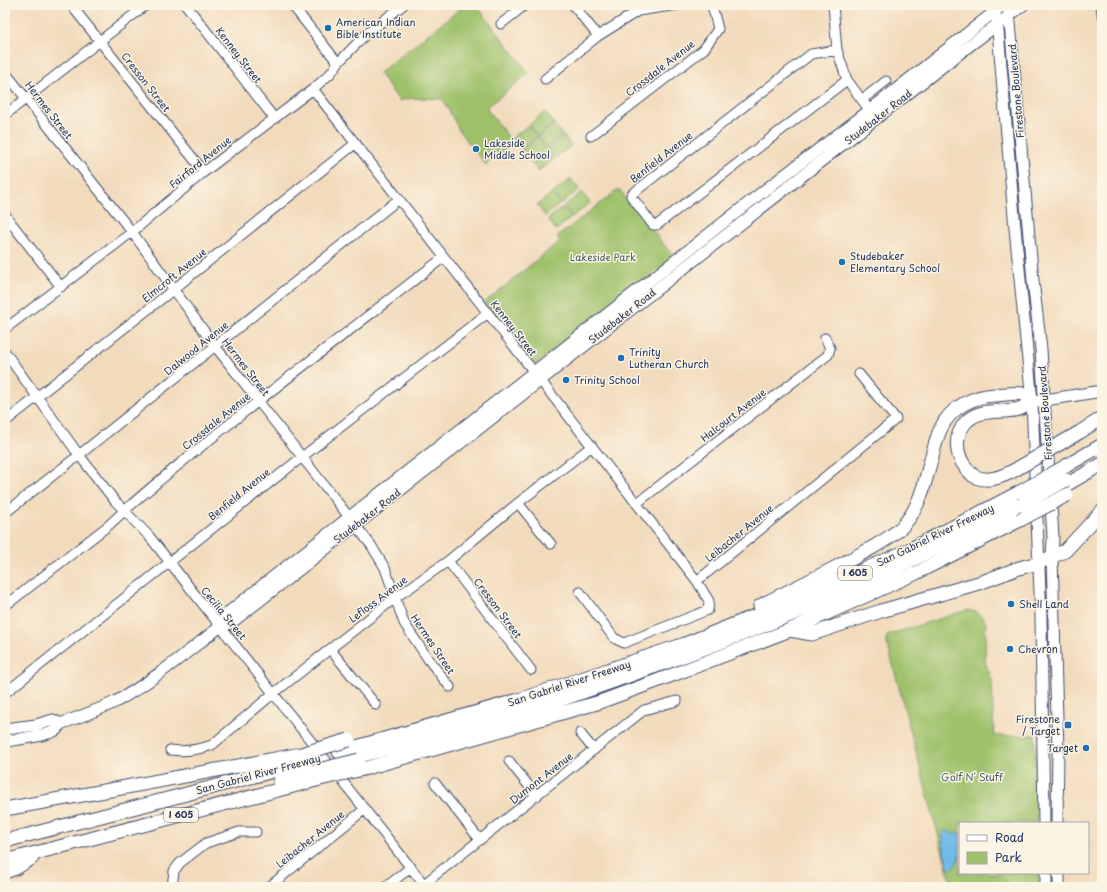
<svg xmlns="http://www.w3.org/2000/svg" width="1107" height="892" viewBox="0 0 1107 892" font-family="'Playpen Sans',sans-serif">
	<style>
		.green { fill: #9ec16b; stroke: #5c7864 }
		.water { fill: #71bbea; stroke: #4675a4 }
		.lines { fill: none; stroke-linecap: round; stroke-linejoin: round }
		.minor-casing { stroke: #3b496c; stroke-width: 11 }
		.major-casing { stroke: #3b496c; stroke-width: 13 }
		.highway-casing { stroke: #3b496c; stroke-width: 15 }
		.minor { stroke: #fff; stroke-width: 9 }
		.major { stroke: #fff; stroke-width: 11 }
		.highway { stroke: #fff; stroke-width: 13 }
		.highway-bridge-casing { stroke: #3b496c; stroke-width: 15; stroke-linecap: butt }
		.highway-bridge { stroke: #fff; stroke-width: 13 }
		.poi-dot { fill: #1f6fb2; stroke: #fcf5e5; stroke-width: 1.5 }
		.labels { text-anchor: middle; stroke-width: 3; stroke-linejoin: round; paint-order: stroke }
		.shield { fill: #fcf5e5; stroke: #5e6a86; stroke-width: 1 }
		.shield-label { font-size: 9px; font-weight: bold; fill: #1b2f5e }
		.poi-label { font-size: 10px; fill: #1b2f5e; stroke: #fcf5e5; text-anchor: start }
		.street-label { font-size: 10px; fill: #1b2f5e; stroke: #fcf5e5 }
		.park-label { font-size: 10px; fill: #425b62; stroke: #fcf5e5 }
	</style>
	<rect width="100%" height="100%" fill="#fcf5e5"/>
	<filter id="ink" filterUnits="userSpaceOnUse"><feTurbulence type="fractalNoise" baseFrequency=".025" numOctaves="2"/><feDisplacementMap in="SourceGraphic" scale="8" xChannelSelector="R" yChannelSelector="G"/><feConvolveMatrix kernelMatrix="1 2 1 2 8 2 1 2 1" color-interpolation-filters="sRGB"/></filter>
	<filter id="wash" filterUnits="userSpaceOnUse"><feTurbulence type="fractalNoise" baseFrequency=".012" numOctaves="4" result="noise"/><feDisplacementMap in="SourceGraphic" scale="16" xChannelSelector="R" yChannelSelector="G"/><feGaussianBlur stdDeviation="0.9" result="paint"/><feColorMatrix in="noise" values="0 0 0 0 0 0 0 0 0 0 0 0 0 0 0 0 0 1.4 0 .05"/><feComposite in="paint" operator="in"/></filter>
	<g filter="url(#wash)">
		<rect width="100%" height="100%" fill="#f2dbbc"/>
		<!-- green -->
		<path class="green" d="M465,5H476L529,73L486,108L513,143L486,165L460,132L443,99L412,98L399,101L379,73Z
			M545,112L554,123L537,136L529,125Z
			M554,124L562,134L546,147L538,136Z
			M528,125L537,136L520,149L512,138Z
			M563,135L571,146L555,158L547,148Z
			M537,137L554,159L538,171L521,150Z
			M571,179L579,189L561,204L553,193Z
			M619,189L674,257L534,366L484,303L560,241L557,237Z
			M582,192L590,203L572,217L564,206Z
			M552,193L560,204L545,216L537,205Z
			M563,207L571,218L556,230L548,219Z
			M967,610C975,610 983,616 986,623L985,662L992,679L994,736L1035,735L1037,823H960V873H1039V887H952L886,639L888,635Z"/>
		<!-- water -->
		<path class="water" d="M946,830L953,834L960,833C960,844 962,863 950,869L948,868L947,861L944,853V846L942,842L944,841L942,834Z"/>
	</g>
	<g filter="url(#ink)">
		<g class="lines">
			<defs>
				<path id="minor" d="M71,5L204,172
					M186,5L274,118
					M292,5L338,63
					M573,5L598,36
					M833,5L837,50L847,80L874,116
					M1101,5L1102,14
					M501,24L525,5
					M837,50L811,54L636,191L632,194L631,196L653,225H657L847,80
					M5,72L132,232L215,346L371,545L385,568L404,623L428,659L450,687
					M545,79L598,36L638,11L677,5
					M313,89L697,581
					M862,100L886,81
					M5,115L146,5
					M591,136L704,49L718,29L712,5
					M5,215L61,287
					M5,329L132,232L204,172L313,89L330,74L338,63L364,36L403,5
					M5,352L79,455L115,501L149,536L426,887
					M5,422L174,289L356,143
					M518,503L551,544
					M637,503L828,355L830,348L825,338
					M5,513L79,455L399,199
					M448,561L531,670
					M580,592L614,638L624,643L708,610L709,601L697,581L896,419L859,374
					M5,606L109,525C147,489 188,457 228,425C300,368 372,313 444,257
					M330,649L376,705
					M5,693L302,457L488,313
					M580,733L594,750
					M170,750C184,752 198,750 212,745L274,693L395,598L448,561L518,503L592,446
					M509,761L537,796
					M435,783L480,840
					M424,884L644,710L677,701
					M172,887L174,871L180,863L206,843L239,832H256
					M269,887L365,809
					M386,887L411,867"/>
				<path id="major" d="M1009,12L1033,281L1041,349L1053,537L1052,558L1058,750L1057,823
					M997,19L1015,228L1032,401L1041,616L1044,823
					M1039,401L1102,391
					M221,626L225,615L756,197L870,110L1003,5
					M5,729L36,725L53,720L60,724
					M5,741C14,740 52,735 57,729C58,728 59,725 60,724C79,717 99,710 117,701C154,680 187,652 221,626L231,623L620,318L961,52L1023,5
					M1046,873V887
					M1059,873V887"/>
				<path id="highway" d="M1080,432L1102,418
					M1066,466L1102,445
					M1066,485L1102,464
					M760,606C792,589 825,574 857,556C870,549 884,542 896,532C923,511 926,473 936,442C937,438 939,432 941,428C951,407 973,396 995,395C1001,395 1017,392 1022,394C1026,395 1029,399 1032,401C1028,404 1023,408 1019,409C1001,414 980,407 966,422C954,435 955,454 966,468C968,470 971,474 974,476C987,483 1001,477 1013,471
					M790,630L812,634L881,611L982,582L1019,568L1038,563L1065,551L1102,511
					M339,752L519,700L685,644L795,600L909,550L1020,492
					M347,759C417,741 487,723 557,701C590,690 623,678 656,666C706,648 756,629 805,609C879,578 950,542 1021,505
					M363,769L597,703L654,682L790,630L916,573L1020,520
					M280,781L314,771
					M5,809L121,788L301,754
					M5,841L175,797L307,762
					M5,861L320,779
					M5,872L16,868L32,858"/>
			</defs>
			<!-- minor casing -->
			<use href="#minor" class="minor-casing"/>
			<!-- major casing -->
			<use href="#major" class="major-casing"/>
			<!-- highway casing -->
			<use href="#highway" class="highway-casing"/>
			<!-- minor -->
			<use href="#minor" class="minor"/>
			<!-- major -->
			<use href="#major" class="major"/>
			<!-- highway -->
			<use href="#highway" class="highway"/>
			<defs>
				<path id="highway-bridge" d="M1013,471L1080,432
					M1020,492L1066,466
					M1021,505L1066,480
					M1020,520L1067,495
					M301,754L349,740
					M314,771L359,760
					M320,779L363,769"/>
			</defs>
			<!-- highway-bridge casing -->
			<use href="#highway-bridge" class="highway-bridge-casing"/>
			<!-- highway-bridge -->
			<use href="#highway-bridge" class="highway-bridge"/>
		</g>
	</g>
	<!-- markers -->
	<g class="poi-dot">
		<circle cx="328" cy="28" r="4"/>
		<circle cx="476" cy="149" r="4"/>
		<circle cx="842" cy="262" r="4"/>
		<circle cx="621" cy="358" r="4"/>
		<circle cx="566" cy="380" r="4"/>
		<circle cx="1011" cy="604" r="4"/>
		<circle cx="1010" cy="649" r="4"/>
		<rect x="1064" y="721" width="8" height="8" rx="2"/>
		<circle cx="1086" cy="748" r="4"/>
	</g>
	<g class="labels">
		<!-- shield labels -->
		<g class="shield">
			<rect x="838" y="566" width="34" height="14" rx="3"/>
			<rect x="164" y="808" width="34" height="14" rx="3"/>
		</g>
		<g class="shield-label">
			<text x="855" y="576">I 605</text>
			<text x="181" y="818">I 605</text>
		</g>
		<!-- poi labels -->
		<g class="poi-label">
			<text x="336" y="26">American Indian<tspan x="336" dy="12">Bible Institute</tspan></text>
			<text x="484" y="147">Lakeside<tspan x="484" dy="12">Middle School</tspan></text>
			<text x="850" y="260">Studebaker<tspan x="850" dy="12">Elementary School</tspan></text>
			<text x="629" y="356">Trinity<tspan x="629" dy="12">Lutheran Church</tspan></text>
			<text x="574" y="384">Trinity School</text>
			<text x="1019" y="608">Shell Land</text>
			<text x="1018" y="653">Chevron</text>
			<text x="1060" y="723" text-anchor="end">Firestone<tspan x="1060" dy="12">/ Target</tspan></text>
			<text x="1078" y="752" text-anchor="end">Target</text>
		</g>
		<!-- street labels -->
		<g class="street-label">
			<text transform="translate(239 55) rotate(52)" y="4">Kenney Street</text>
			<text transform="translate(660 68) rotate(-38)" y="4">Crossdale Avenue</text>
			<text transform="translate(146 82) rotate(52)" y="4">Cresson Street</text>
			<text transform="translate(1016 91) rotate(-95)" y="4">Firestone Boulevard</text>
			<text transform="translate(49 110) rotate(52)" y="4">Hermes Street</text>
			<text transform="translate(878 117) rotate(-38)" y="4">Studebaker Road</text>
			<text transform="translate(661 157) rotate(-38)" y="4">Benfield Avenue</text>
			<text transform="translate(200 162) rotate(-39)" y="4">Fairford Avenue</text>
			<text transform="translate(174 275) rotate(-39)" y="4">Elmcroft Avenue</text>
			<text transform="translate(622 316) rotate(-38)" y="4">Studebaker Road</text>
			<text transform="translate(514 328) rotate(52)" y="4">Kenney Street</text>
			<text transform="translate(196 348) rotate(-39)" y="4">Dalwood Avenue</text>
			<text transform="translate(246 367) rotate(52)" y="4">Hermes Street</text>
			<text transform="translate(1045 413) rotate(-94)" y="4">Firestone Boulevard</text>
			<text transform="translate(733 415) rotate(-38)" y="4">Halcourt Avenue</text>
			<text transform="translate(216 421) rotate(-39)" y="4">Crossdale Avenue</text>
			<text transform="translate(239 494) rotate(-39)" y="4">Benfield Avenue</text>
			<text transform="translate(367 516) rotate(-38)" y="4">Studebaker Road</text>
			<text transform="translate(739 533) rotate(-39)" y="4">Leibacher Avenue</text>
			<text transform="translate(935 535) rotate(-26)" y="4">San Gabriel River Freeway</text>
			<text transform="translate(378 599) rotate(-37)" y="4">Lefloss Avenue</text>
			<text transform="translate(498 608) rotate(53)" y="4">Cresson Street</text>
			<text transform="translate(224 613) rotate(51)" y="4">Cecilia Street</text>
			<text transform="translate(433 644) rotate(56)" y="4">Hermes Street</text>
			<text transform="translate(569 683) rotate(-18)" y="4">San Gabriel River Freeway</text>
			<text transform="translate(258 774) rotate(-15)" y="4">San Gabriel River Freeway</text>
			<text transform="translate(541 778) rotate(-38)" y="4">Dumont Avenue</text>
			<text transform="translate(310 839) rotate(-39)" y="4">Leibacher Avenue</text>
		</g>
		<!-- park labels -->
		<g class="park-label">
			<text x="603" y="261">Lakeside Park</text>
			<text x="972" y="781">Golf N' Stuff</text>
		</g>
	</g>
	<!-- margin -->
	<rect width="1107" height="892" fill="none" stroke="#fcf5e5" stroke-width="20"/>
	<!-- legend -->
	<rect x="959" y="822" width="130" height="52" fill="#fcf5e5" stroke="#a2a6af"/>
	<rect x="967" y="835" width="20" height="6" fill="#ffffff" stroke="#a2a6af"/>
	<text x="995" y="842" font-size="12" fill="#1b2f5e">Road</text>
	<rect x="967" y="852" width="20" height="12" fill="#9ec16b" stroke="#a2a6af"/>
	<text x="995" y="862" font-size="12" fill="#1b2f5e">Park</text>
</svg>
